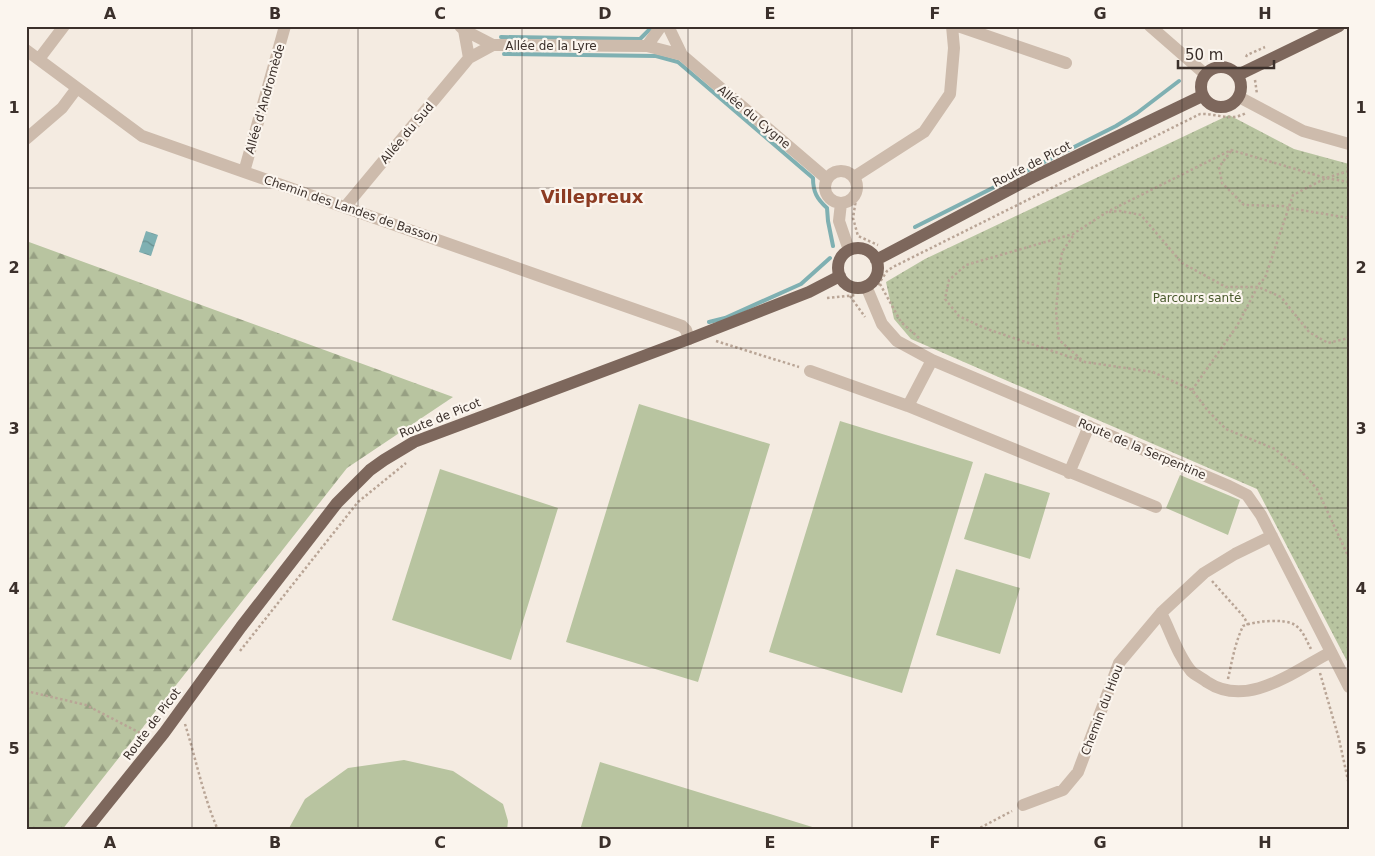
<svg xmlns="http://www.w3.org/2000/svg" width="1375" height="856" viewBox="0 0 1375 856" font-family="'DejaVu Sans',sans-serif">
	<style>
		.grass { fill: #b8c4a0 }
		.forest { fill: url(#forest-firs) }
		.park { fill: url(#park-dots) }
		.water { fill: url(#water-waves) }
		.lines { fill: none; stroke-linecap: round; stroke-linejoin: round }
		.stream { stroke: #7fb0b2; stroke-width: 4 }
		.path { stroke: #b9a596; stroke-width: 2.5; stroke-dasharray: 2.5 2.5; stroke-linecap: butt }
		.minor { stroke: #cdbbac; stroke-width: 12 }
		.major { stroke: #7d675c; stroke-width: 12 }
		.grid { fill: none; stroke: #3b302b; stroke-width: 1; stroke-opacity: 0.55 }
		.labels { text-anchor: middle; stroke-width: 4.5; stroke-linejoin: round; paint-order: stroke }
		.street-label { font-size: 12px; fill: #3b302b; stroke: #fbf5ee }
		.park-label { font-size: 12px; fill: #4a5a2e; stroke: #fbf5ee }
		.district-label { font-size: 18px; font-weight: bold; fill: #8c3b22; stroke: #fbf5ee }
		.neatline { fill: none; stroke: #3b302b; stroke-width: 2 }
		.grid-label { font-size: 16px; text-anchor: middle; font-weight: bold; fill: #3b302b }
	</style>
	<defs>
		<pattern id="forest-firs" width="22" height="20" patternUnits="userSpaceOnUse" patternTransform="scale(1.25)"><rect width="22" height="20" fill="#b8c4a0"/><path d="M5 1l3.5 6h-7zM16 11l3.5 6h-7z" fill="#97a083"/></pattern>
		<pattern id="park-dots" width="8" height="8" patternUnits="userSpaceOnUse" patternTransform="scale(1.25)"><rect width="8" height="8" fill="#b8c4a0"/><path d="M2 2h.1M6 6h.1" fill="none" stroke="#97a083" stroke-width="1.8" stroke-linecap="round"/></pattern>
		<pattern id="water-waves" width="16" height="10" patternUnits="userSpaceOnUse" patternTransform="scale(1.25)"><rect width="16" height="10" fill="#7fb0b2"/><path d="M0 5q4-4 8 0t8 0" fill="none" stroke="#699091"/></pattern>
	</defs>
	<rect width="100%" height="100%" fill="#f4ebe1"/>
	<!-- grass -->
	<path class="grass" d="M639,404L770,444L698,682L566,642Z
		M840,421L973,462L902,693L769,652Z
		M440,469L558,508L511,660L392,620Z
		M985,473L1050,493L1030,559L964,539Z
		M1180,475L1240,500L1228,535L1166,508Z
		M956,569L1020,588L1000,654L936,635Z
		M404,760L453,771L503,804L508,821L507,830H288L305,799L348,768Z
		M600,762L822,830H580Z"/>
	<!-- forest -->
	<path class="forest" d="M29,242L453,397L347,468L62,830H26V243Z"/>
	<!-- park -->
	<path class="park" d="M1229,115L1294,149L1349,164V665L1257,489L911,339L894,319L886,282L925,259Z"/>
	<!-- water -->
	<path class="water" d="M146,231L158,235L151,256L139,252Z"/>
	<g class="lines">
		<!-- stream -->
		<path class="stream" d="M501,37L640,39L653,26
			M504,54L656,56L678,62L813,178C813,192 817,199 827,208L828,221L833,246
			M915,227L1116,126L1137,113L1179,81
			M709,322L725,318L801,284L830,258"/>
		<!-- path -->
		<path class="path" d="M1246,57L1247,55L1265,47
			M1255,80L1257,94
			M1231,151L1219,167L1222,183L1244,205L1283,206L1289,208L1349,218
			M1349,182L1326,178L1231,150L1107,212L1073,234L966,265L949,280L945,299L959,316L984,328L1085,362L1153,372L1192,390L1209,412L1226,429L1275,449L1300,470L1317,489L1349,558
			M857,193L853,218L858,236L878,245
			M1109,212L1120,211L1141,215L1182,263L1226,287H1258L1281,297L1309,332L1328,343L1349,338
			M1073,236L1062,252L1060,265L1056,311L1059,340L1083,361
			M880,284L901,322L919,338
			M878,285L887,271L893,267L1200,114C1216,113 1230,122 1246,113
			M850,296L865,317
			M827,298L856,295
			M716,341L799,367
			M1192,390L1237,326L1259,284L1265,278L1293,195L1326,178L1349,171
			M1212,581L1244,617L1248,625
			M240,651L358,502L406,463
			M1320,673L1339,739L1349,785
			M1228,679C1232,661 1235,643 1243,626C1255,621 1284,618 1295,625C1303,630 1307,642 1311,649
			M26,691L86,705L146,736
			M185,724C196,759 203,796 218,830
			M976,830L1012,811"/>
		<!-- minor -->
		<path class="minor" d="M460,26L464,30L493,45L647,46L682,55L668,26
			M958,26L1066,63
			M1150,26L1205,74
			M464,30L469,58
			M647,46L661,26
			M26,50L142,136L682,326L686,330L689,339
			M682,55L827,179
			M39,59L64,26
			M1239,97L1303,131L1349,144
			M26,139L62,108L77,88
			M825 187a16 16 0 1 1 32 0a16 16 0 1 1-32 0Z
			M244,172L285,26
			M854,177L924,132L950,94L954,48L952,26
			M841,203L839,221L849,250
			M345,207L469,58L493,45
			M866,286L882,324L897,341L932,360L1229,486L1247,495L1261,515L1349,687
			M810,371L908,406L1156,507
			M908,406L932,360
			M1069,473L1089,426
			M1161,613C1171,632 1177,654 1191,671C1195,675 1202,678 1207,682C1248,709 1294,671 1331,652
			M1023,805L1063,790L1078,772L1119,663L1161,613L1204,573L1235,554L1272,536"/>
		<!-- major -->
		<path class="major" d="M1201 87a20 20 0 1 1 40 0a20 20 0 1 1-40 0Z
			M1238,75L1339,26
			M838 268a20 20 0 1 1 40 0a20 20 0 1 1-40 0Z
			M876,260L1035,176L1202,96
			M86,830L164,733L241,627L337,503L370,470L384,460L414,442L689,339L809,292L840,276"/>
	</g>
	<!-- grid -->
	<path class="grid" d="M192,26V830M358,26V830M522,26V830M688,26V830M852,26V830M1018,26V830M1182,26V830M26,188H1349M26,348H1349M26,508H1349M26,668H1349"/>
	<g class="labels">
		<!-- street labels -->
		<g class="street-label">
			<text x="551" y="50">Allée de la Lyre</text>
			<text transform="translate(265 99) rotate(-74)" y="4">Allée d'Andromède</text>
			<text transform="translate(754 117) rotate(40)" y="4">Allée du Cygne</text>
			<text transform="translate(407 133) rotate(-50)" y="4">Allée du Sud</text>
			<text transform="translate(1032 164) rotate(-27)" y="4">Route de Picot</text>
			<text transform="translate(351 209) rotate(19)" y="4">Chemin des Landes de Basson</text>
			<text transform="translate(440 418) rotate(-22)" y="4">Route de Picot</text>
			<text transform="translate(1142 449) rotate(23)" y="4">Route de la Serpentine</text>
			<text transform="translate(1102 710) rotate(-69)" y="4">Chemin du Hiou</text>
			<text transform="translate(152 724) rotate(-53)" y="4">Route de Picot</text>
		</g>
		<!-- park labels -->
		<g class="park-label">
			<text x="1197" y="302">Parcours santé</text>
		</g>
		<!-- district labels -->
		<g class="district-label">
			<text x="592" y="203">Villepreux</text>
		</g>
	</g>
	<!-- border -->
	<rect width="1375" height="856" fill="none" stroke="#fbf5ee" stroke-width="55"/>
	<!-- scale -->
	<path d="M1178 60v8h96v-8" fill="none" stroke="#3b302b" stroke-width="2.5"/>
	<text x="1185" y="60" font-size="15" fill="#3b302b" stroke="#fbf5ee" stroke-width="4" paint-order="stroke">50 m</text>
	<rect x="28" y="28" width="1320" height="800" class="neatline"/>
	<g class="grid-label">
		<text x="110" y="19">A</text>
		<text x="275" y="19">B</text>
		<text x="440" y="19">C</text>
		<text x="605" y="19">D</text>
		<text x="770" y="19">E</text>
		<text x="935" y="19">F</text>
		<text x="1100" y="19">G</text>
		<text x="1265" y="19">H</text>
		<text x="14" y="113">1</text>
		<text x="1361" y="113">1</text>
		<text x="14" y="273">2</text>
		<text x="1361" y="273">2</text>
		<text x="14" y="434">3</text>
		<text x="1361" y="434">3</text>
		<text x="14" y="594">4</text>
		<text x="1361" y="594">4</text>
		<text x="14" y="754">5</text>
		<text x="1361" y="754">5</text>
		<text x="110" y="848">A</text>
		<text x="275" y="848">B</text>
		<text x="440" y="848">C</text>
		<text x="605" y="848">D</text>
		<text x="770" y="848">E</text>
		<text x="935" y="848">F</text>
		<text x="1100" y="848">G</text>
		<text x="1265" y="848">H</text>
	</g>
</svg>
